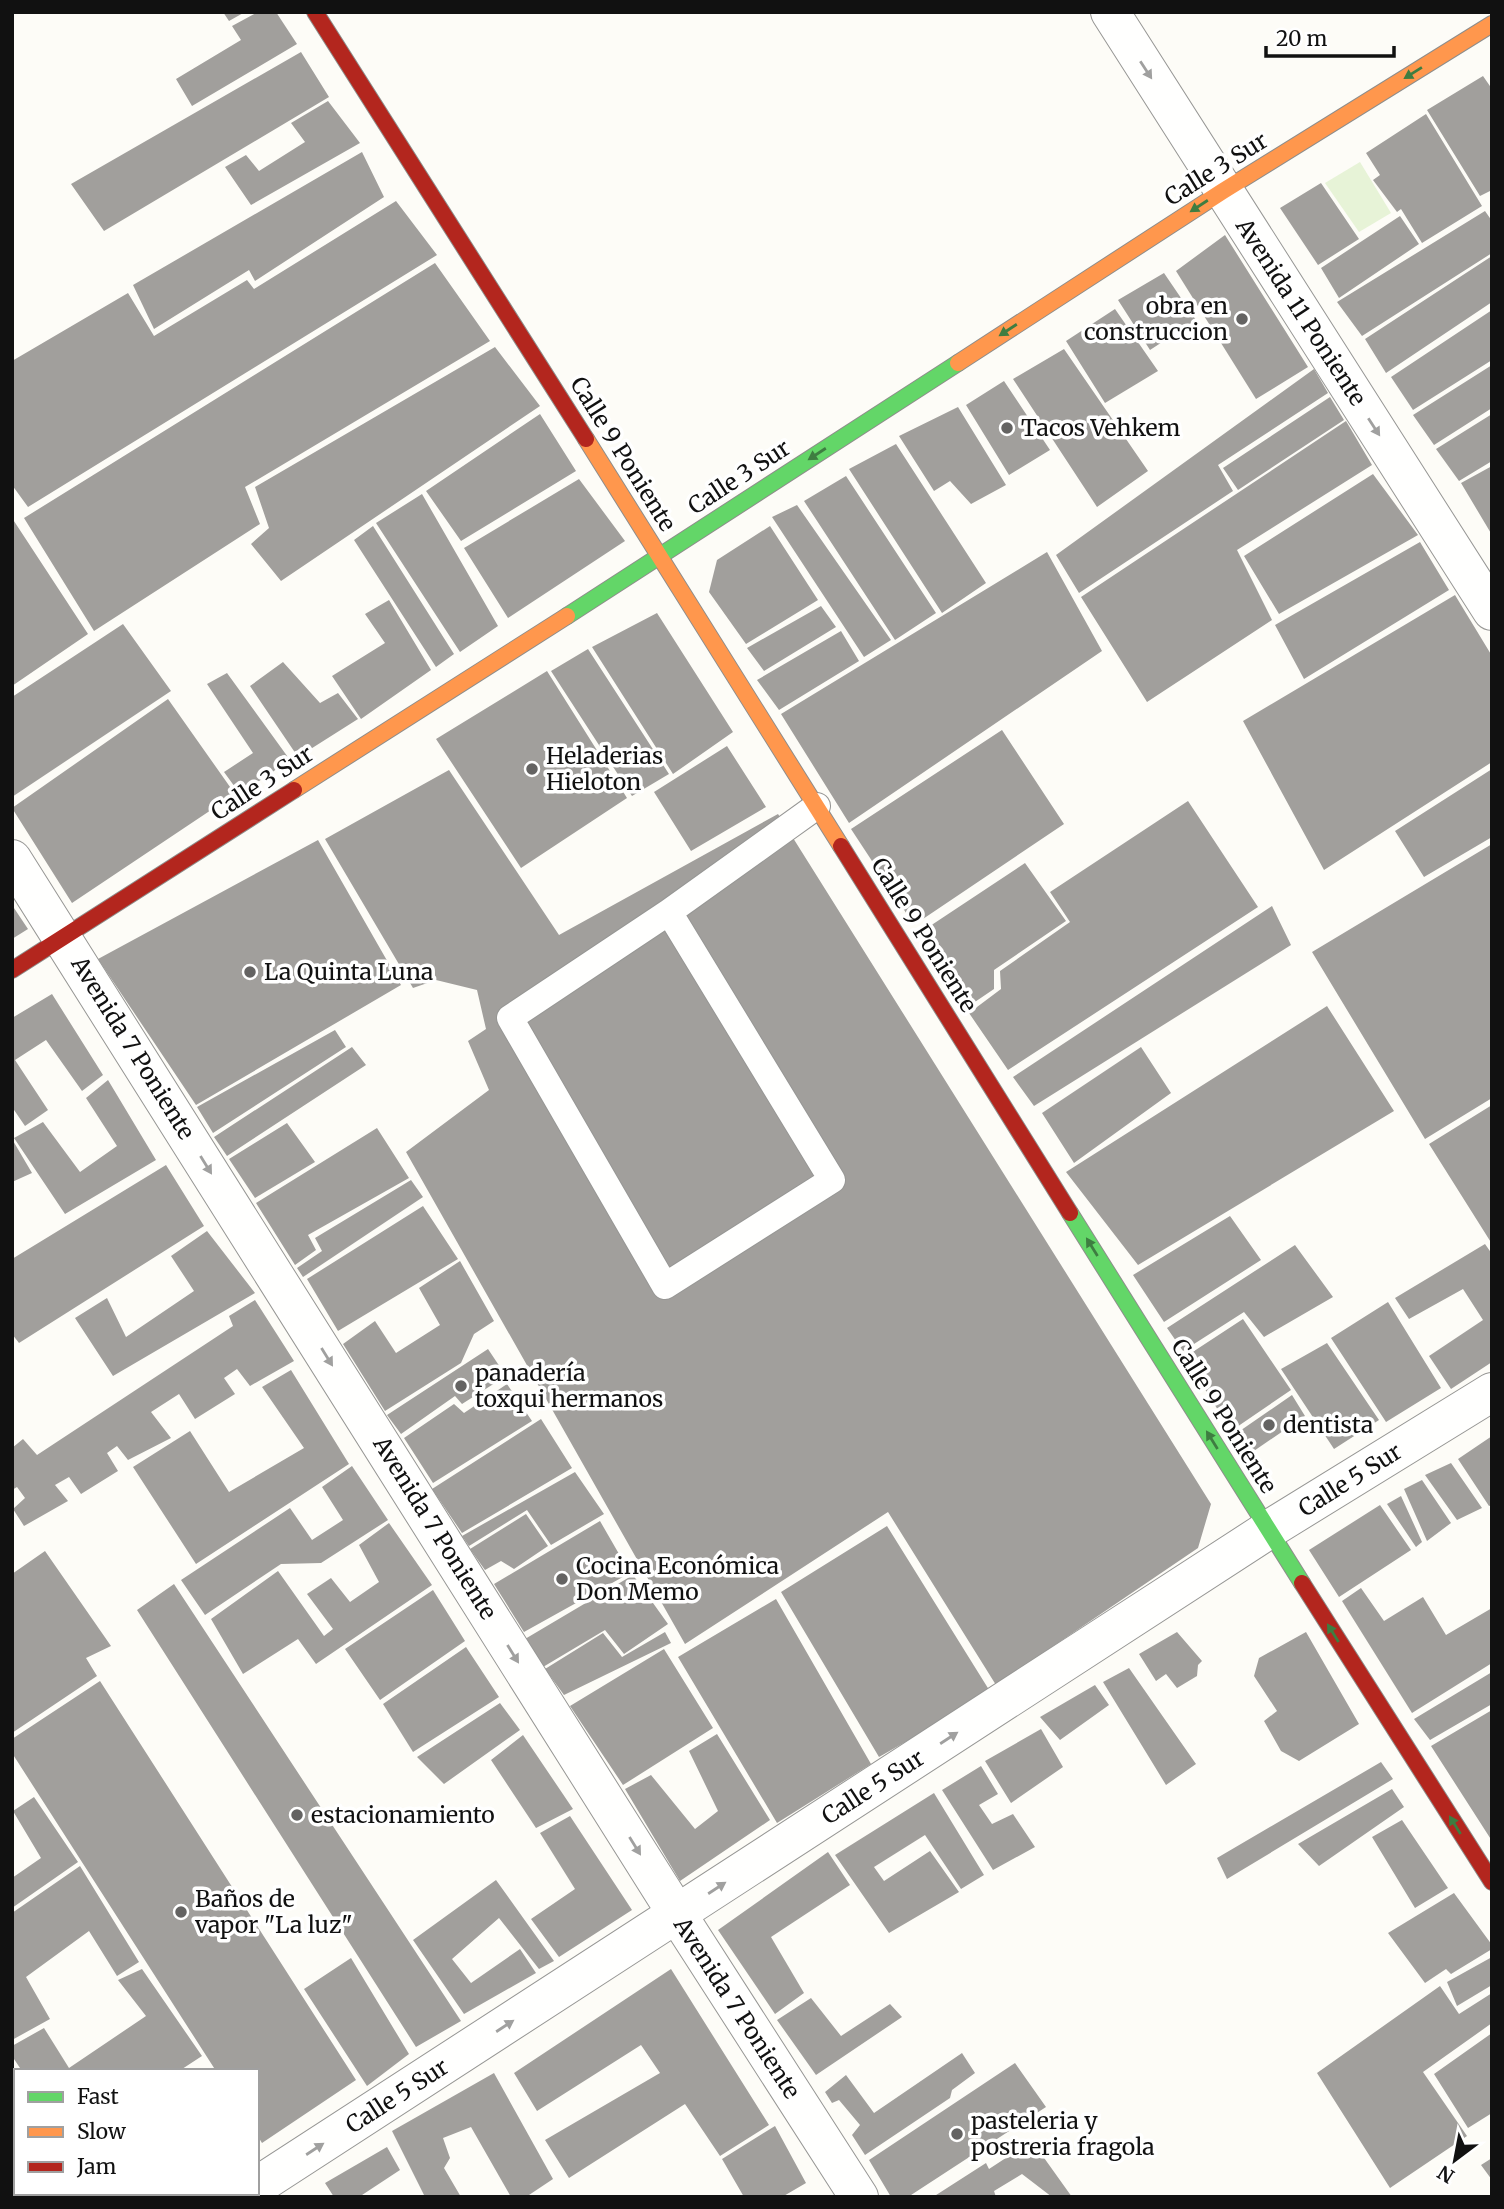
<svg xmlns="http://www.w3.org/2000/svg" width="1504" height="2209" viewBox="0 0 1504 2209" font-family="Merriweather,serif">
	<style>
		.green { fill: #e7f3d7 }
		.building { fill: #a19f9c }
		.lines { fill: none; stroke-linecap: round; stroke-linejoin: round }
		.lane-casing { stroke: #979795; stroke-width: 28 }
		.street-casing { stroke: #979795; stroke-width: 40 }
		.fast-casing { stroke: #8e8d8b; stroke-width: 18 }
		.slow-casing { stroke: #8e8d8b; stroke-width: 18 }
		.jam-casing { stroke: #8e8d8b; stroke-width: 18 }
		.lane { stroke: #fffffe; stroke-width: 26 }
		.street { stroke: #fffffe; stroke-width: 38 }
		.fast { stroke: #63d668; stroke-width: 16 }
		.slow { stroke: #ff974d; stroke-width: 16 }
		.jam { stroke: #b3261e; stroke-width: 16 }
		.oneway { fill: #a0a09f }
		.oneway2 { fill: #3e7d41 }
		.poi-dot { fill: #646362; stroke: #fff; stroke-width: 2.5 }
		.labels { text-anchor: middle; stroke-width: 7; stroke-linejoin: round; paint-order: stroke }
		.street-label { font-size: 23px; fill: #111; stroke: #fff }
		.poi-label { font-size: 23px; fill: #111; stroke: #fff; text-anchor: start }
	</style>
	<rect width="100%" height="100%" fill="#fdfcf7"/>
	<!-- green -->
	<path class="green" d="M1360,162L1391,213L1359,232L1325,183Z"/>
	<!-- building -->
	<path class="building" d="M223,12H245L229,21Z
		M258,12H276L297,44L192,106L176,79L241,40L232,26Z
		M301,52L329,97L104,231L71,184Z
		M1483,76L1492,89V190L1480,196L1427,110Z
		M328,101L360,143L251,205L225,167L246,155L259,171L305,142L291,123Z
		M1426,114L1482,206L1422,243L1401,209L1397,212L1373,180L1380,175L1366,153Z
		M362,152L384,197L255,281L249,270L154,329L133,285Z
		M1321,183L1359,239L1318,265L1280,208Z
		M396,201L437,255L28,507L12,485V361L128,293L154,336L247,280L254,289Z
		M1485,211L1492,221V253L1362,336L1337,302Z
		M1400,216L1419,244L1339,298L1321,268Z
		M1225,235L1308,367L1256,399L1176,271Z
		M1492,256V302L1386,373L1365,339Z
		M435,263L490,341L245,487L260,524L94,631L24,518Z
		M1164,273L1196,320L1150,350L1118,300Z
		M1115,309L1158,371L1105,403L1066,341Z
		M1492,310V360L1413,410L1391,377Z
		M495,347L540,406L281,581L251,544L269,528L255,487Z
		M1064,349L1148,471L1097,507L1013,379Z
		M1492,365V408L1434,445L1413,415Z
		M1314,369L1328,393L1218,465L1233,491L1079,593L1056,555Z
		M1004,381L1050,450L1009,475L966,405Z
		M1330,397L1344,420L1238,490L1223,468Z
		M958,407L1006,485L971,504L950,481L934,491L899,436Z
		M540,414L576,471L461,541L426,491Z
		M1492,414V461L1459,481L1436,449Z
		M1346,421L1372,465L1237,550L1272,620L1147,702L1081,597Z
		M896,444L986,583L942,613L849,469Z
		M1492,466V535L1461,483Z
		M1373,474L1418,535L1279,614L1244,556Z
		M846,476L936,613L895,640L804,501Z
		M579,479L625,541L508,618L464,548Z
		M422,494L498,626L460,652L376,523Z
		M797,505L891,640L864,657L772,517Z
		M12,518L88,634L12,686Z
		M373,526L454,654L436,667L354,540Z
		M770,526L818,600L746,644L709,592L717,560Z
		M1420,542L1449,590L1304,679L1275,625Z
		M1047,552L1102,651L849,823L781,714Z
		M1455,595L1492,656V762L1324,870L1243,721Z
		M389,600L431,670L361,719L332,676L385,643L365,614Z
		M821,606L836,627L764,671L747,648Z
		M657,613L733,732L673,774L592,647Z
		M123,624L171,691L12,797V697Z
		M841,631L859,661L779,710L757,680Z
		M588,649L669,774L632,796L551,671Z
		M283,662L320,703L338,693L358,719L298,757L250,686Z
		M547,671L627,798L521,868L436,739Z
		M227,673L290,760L240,794L224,772L253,753L207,684Z
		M168,699L235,794L72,903L12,808Z
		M1002,730L1064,824L914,925L851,829Z
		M727,746L766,807L691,851L654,792Z
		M1492,769V837L1424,877L1395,831Z
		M449,770L559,935L778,814L1211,1504L1198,1548L996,1685L888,1512L685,1644L406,1152L489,1090L468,1041L486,1029L477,990L436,980L413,988L325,839Z
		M1188,801L1258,907L1008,1070L969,1013L1001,989L1000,971L1070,922L1050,892Z
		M318,840L401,985L196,1105L98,959Z
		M1492,844V1098L1425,1139L1312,952Z
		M1025,863L1066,921L994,970V989L966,1008L921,932Z
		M12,905L28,929L12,939Z
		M1272,906L1291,945L1034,1106L1013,1077Z
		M52,994L103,1075L82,1091L46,1040L15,1060L48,1110L25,1126L12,1107V1018Z
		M1327,1006L1394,1111L1138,1265L1066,1172Z
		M335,1030L346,1047L213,1133L197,1107Z
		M352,1047L366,1065L227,1156L214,1137Z
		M1141,1047L1171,1093L1074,1163L1042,1113Z
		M108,1080L156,1160L65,1214L14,1138L43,1122L80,1172L117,1146L86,1098Z
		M1492,1105V1244L1429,1144Z
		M287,1123L315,1162L255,1198L229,1159Z
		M377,1128L409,1178L308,1235L316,1250L295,1265L256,1203Z
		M12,1139L32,1173L12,1182Z
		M166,1165L204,1226L19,1343L12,1334V1259Z
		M411,1180L423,1197L303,1277L297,1268L322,1251L315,1238Z
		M423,1206L458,1259L338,1331L307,1279Z
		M1230,1216L1261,1260L1164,1322L1133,1275Z
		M207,1231L255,1293L113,1376L75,1318L107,1298L126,1337L194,1291L171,1256Z
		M1485,1244L1492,1254V1362L1451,1389L1429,1356L1483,1320L1463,1289L1409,1319L1395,1298Z
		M1295,1245L1333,1297L1264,1337L1244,1312L1183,1351L1167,1328Z
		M460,1261L494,1321L474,1334L461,1363L385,1411L343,1344L375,1321L396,1353L440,1325L419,1288Z
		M255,1300L294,1361L250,1386L237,1369L224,1378L235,1394L195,1419L179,1394L151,1412L171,1438L128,1460L117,1446L107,1453L118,1471L81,1494L69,1477L55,1485L68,1501L24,1526L13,1509L25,1498L17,1487L12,1490V1448L23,1439L37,1455L233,1326L229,1316Z
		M1388,1302L1441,1388L1386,1422L1331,1338Z
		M1243,1319L1291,1390L1231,1431L1185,1357Z
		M1327,1343L1379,1420L1334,1449L1281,1369Z
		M488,1349L506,1376L462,1404L455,1396L401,1434L387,1415Z
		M291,1370L349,1464L196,1564L133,1467L190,1431L229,1492L304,1448L262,1387Z
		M507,1384L532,1421L433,1483L404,1438L454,1404L464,1413Z
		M1292,1395L1305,1416L1248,1455L1234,1435Z
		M541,1419L572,1468L462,1533L432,1489Z
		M1492,1436V1505L1489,1506L1458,1459Z
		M1451,1463L1482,1508L1457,1520L1425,1475Z
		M352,1466L388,1520L321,1563L281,1564L205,1615L181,1580L290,1508L312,1540L343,1520L322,1487Z
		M575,1472L604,1514L551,1545L527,1510L469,1546L462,1536Z
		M1422,1480L1451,1523L1427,1541L1404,1489Z
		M1401,1496L1422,1542L1416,1547L1387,1504Z
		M1380,1505L1411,1550L1339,1597L1309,1550Z
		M526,1514L548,1546L514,1569L501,1561L485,1570L470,1549Z
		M600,1521L630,1573L524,1632L494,1584Z
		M389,1523L432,1585L316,1664L298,1639L243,1674L211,1619L278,1571L324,1636L333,1629L307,1594L331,1578L350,1602L379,1582L359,1545Z
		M887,1526L991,1693L879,1757L781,1592Z
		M45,1551L111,1646L86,1658L97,1676L12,1733V1574Z
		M633,1575L668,1624L624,1654L605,1630L543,1667L525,1639Z
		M174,1584L461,2021L416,2047L137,1610Z
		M1361,1588L1384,1621L1423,1597L1446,1635L1492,1608V1663L1412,1713L1342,1601Z
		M433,1590L465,1641L380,1700L345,1649Z
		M776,1599L871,1764L777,1823L678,1657Z
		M665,1632L671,1643L564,1695L545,1669L603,1633L622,1657Z
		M1177,1632L1202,1661L1198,1665L1197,1676L1177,1688L1166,1674L1156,1681L1139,1654Z
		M1306,1632L1359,1724L1299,1761L1281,1751L1264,1721L1277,1711L1254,1676L1259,1658Z
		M466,1647L499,1697L413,1752L383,1704Z
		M664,1649L713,1728L623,1785L570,1706Z
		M1129,1668L1196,1764L1166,1785L1103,1682Z
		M1492,1672V1704L1430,1740L1414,1719Z
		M100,1681L356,2080L262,2143L257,2135V2071H216L12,1753V1739Z
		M1095,1685L1109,1705L1060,1740L1040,1717Z
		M500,1703L520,1730L444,1784L417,1757Z
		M1492,1710V1841L1431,1746Z
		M1041,1729L1063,1767L1011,1803L985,1761Z
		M717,1734L770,1820L680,1881L625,1789L651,1775L695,1829L718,1811L689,1751Z
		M523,1735L573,1809L536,1828L491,1760Z
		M1381,1762L1393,1779L1227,1879L1217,1858Z
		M981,1766L998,1794L979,1805L992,1824L1013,1814L1035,1847L993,1870L942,1790Z
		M1392,1789L1404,1807L1319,1866L1298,1844Z
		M934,1793L984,1875L961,1889L925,1835L874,1867L884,1881L930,1851L959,1892L889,1933L835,1855Z
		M34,1797L78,1862L12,1908V1878L41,1858L13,1811Z
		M570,1816L632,1910L559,1957L531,1919L575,1889L540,1833Z
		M1402,1820L1448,1888L1415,1908L1372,1837Z
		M828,1852L850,1885L771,1937L804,1993L775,2014L718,1930Z
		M80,1866L139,1962L117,1976L89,1931L26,1977L50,2019L12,2040V1913Z
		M496,1880L554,1961L539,1969L499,1918L452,1959L471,1983L520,1949L536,1973L464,2014L413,1940Z
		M1454,1893L1492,1945V1949L1451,1974L1446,1969L1425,1983L1388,1933Z
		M1492,1957V1985L1457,2006L1447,1982Z
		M351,1958L409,2054L367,2086L304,1989Z
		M142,1969L202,2056L179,2071H22L12,2056V2046L44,2028L69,2068L146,2016L118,1980Z
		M671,1969L769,2125L720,2156L685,2104L569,2178L545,2140L660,2073L641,2045L537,2111L514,2073Z
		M1440,1986L1459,2014L1492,1993V2023L1423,2072L1467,2136L1390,2188L1317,2073Z
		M811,1998L841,2036L890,2004L902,2017L816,2075L777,2020Z
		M1492,2033V2113L1468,2128L1434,2074Z
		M962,2053L975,2073L952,2090L950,2098L865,2155L852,2135L860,2125L839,2100L832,2103L825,2092L846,2075L874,2113Z
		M1015,2063L1046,2107L908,2197H891L869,2160Z
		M494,2073L553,2179L526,2197H511L471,2127L443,2138L450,2158L444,2168L461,2197H425L392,2131Z
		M775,2126L806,2183L782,2197H744L722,2159Z
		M1032,2141L1072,2197H1052L1022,2174L994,2191L996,2197H933L986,2163L989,2169Z
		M387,2147L400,2170L359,2197H334L325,2183Z
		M1492,2158V2180L1481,2165Z
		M16,2165V2193H38L40,2197H12V2167Z
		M101,2193H160L162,2197H104Z"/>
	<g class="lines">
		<defs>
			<path id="lane" d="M669,912L832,1180L665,1286L510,1018L669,912L817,806"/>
			<path id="street" d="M1110,12L1492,611
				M12,859L677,1914L859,2197
				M12,2099L16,2104
				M257,2186L1268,1530L1492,1392
				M73,2193L75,2197"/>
			<path id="fast" d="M567,616L958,363
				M1070,1213L1302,1583"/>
			<path id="slow" d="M958,363L1223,191L1492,24
				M586,439L841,846
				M294,790L567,616"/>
			<path id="jam" d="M315,12L586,439
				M841,846L1070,1213
				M12,970L294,790
				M1302,1583L1492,1882"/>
		</defs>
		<!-- lane casing -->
		<use href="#lane" class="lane-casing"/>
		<!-- street casing -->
		<use href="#street" class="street-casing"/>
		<!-- fast casing -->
		<use href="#fast" class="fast-casing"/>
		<!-- slow casing -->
		<use href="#slow" class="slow-casing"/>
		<!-- jam casing -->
		<use href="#jam" class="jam-casing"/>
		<!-- lane -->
		<use href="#lane" class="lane"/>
		<!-- street -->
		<use href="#street" class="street"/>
		<!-- fast -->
		<use href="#fast" class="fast"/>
		<!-- slow -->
		<use href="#slow" class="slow"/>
		<!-- jam -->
		<use href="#jam" class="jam"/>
	</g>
	<!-- one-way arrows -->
	<defs><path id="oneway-solid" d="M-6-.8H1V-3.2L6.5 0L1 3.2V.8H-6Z" transform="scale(1.75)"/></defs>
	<g class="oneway">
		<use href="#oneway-solid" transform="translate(1146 70) rotate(57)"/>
		<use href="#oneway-solid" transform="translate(1374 427) rotate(57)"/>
		<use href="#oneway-solid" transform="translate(206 1165) rotate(58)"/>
		<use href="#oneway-solid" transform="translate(327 1357) rotate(58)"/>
		<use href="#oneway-solid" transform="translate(513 1654) rotate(58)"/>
		<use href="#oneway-solid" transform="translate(949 1738) rotate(-33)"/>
		<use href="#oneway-solid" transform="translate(635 1846) rotate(58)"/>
		<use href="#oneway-solid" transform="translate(717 1888) rotate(-33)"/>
		<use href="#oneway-solid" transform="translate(505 2026) rotate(-33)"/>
		<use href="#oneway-solid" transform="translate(315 2149) rotate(-33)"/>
	</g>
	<g class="oneway2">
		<use href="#oneway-solid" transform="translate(1413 73) rotate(148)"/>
		<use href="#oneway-solid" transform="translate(1199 206) rotate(147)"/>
		<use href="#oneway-solid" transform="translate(1008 330) rotate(147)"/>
		<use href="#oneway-solid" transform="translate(817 454) rotate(147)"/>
		<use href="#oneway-solid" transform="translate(1092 1247) rotate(-122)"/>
		<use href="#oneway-solid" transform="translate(1212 1440) rotate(-122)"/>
		<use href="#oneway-solid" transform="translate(1333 1633) rotate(-122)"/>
		<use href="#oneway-solid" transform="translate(1455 1825) rotate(-122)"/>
	</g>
	<!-- markers -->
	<g class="poi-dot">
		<circle cx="1242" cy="319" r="7"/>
		<circle cx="1007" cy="428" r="7"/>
		<circle cx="532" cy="769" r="7"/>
		<circle cx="250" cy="972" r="7"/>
		<circle cx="461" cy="1386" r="7"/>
		<circle cx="1269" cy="1425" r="7"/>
		<circle cx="562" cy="1579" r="7"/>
		<circle cx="297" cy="1815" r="7"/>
		<circle cx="181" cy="1912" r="7"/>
		<circle cx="957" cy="2134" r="7"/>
	</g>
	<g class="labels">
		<!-- street labels -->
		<g class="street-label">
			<text transform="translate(1216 169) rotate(-32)" y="8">Calle 3 Sur</text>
			<text transform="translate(1301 312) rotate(57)" y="8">Avenida 11 Poniente</text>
			<text transform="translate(623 454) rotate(58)" y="8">Calle 9 Poniente</text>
			<text transform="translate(739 477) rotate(-33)" y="8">Calle 3 Sur</text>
			<text transform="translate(262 783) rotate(-33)" y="8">Calle 3 Sur</text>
			<text transform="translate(924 935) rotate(58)" y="8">Calle 9 Poniente</text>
			<text transform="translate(133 1048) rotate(58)" y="8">Avenida 7 Poniente</text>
			<text transform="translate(1224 1416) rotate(58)" y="8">Calle 9 Poniente</text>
			<text transform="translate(1350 1480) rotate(-32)" y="8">Calle 5 Sur</text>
			<text transform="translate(435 1528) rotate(58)" y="8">Avenida 7 Poniente</text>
			<text transform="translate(873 1787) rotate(-33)" y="8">Calle 5 Sur</text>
			<text transform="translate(737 2008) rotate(57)" y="8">Avenida 7 Poniente</text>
			<text transform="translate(397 2096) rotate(-33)" y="8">Calle 5 Sur</text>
		</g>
		<!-- poi labels -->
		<g class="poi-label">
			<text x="1228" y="314" text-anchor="end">obra en<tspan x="1228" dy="26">construccion</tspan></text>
			<text x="1021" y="436">Tacos Vehkem</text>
			<text x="546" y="764">Heladerias<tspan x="546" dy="26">Hieloton</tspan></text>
			<text x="264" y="980">La Quinta Luna</text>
			<text x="475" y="1381">panadería<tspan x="475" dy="26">toxqui hermanos</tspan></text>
			<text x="1283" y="1433">dentista</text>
			<text x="576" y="1574">Cocina Económica<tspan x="576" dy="26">Don Memo</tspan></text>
			<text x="311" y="1823">estacionamiento</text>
			<text x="195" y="1907">Baños de<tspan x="195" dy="26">vapor "La luz"</tspan></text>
			<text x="971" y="2129">pasteleria y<tspan x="971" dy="26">postreria fragola</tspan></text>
		</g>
	</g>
	<!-- border -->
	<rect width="1504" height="2209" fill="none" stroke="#111111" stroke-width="28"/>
	<!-- legend -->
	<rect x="14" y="2069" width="245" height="126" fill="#ffffff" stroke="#a0a0a0" stroke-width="2"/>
	<rect x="28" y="2092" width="35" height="10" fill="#63d668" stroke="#a0a0a0" stroke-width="2"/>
	<text x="77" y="2104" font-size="21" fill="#111111">Fast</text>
	<rect x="28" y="2127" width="35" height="10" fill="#ff974d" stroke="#a0a0a0" stroke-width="2"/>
	<text x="77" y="2139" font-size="21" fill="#111111">Slow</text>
	<rect x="28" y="2162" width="35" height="10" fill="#b3261e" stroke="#a0a0a0" stroke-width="2"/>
	<text x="77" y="2174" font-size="21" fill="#111111">Jam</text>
	<!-- north arrow -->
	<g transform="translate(1455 2160) rotate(212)" stroke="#ffffff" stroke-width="5" paint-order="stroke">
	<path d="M0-5L12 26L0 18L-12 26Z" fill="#111111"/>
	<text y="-10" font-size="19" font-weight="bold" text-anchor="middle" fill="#111111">N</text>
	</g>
	<!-- scale -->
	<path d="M1266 46v10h128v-10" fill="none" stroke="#111111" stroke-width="3.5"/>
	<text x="1276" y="46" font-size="21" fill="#111111" stroke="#ffffff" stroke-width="5" paint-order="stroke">20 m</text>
</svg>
